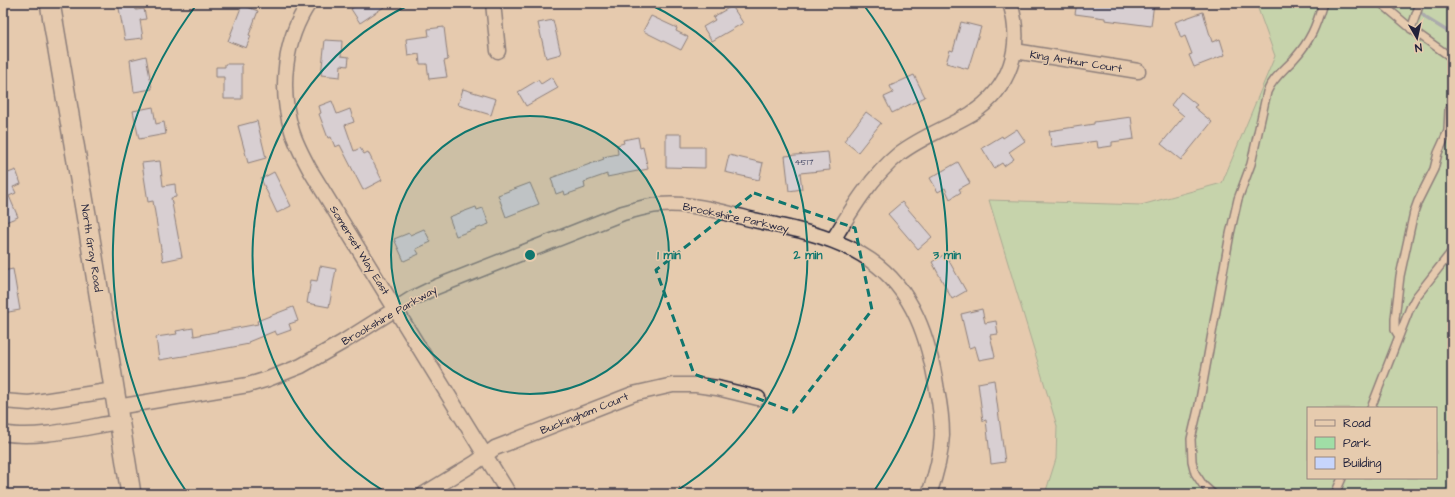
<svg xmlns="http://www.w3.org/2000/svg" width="1455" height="497" viewBox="0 0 1455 497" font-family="'Architects Daughter',sans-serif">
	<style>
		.green { fill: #a0dea6; stroke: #618070; fill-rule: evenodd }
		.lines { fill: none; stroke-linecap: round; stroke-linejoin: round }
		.stream { stroke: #6585a8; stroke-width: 3.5 }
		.building { fill: #c7d5fc; stroke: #22223b }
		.lane-casing { stroke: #22223b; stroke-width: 10 }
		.street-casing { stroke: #22223b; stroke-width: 17 }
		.secondary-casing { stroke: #22223b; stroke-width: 22 }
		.lane { stroke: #e6cbae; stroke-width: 7 }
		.street { stroke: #e6cbae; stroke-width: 14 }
		.secondary { stroke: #e6cbae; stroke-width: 19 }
		.marked { fill: none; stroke: #0f766e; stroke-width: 3; stroke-dasharray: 8 5; stroke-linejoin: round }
		.ring { fill: none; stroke: #0f766e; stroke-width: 2 }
		.labels { text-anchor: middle; stroke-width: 3; stroke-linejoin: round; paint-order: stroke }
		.number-label { font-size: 9px; fill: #4b4f6b }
		.street-label { font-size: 11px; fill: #22223b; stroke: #e6cbae }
		.centre { fill: #0f766e; stroke: #e6cbae; stroke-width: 2 }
		.ring-label { font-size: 12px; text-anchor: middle; font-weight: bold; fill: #0f766e; stroke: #e6cbae; stroke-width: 3; stroke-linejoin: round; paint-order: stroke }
	</style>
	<rect width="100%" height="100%" fill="#e6cbae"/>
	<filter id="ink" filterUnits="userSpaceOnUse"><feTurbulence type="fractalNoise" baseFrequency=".025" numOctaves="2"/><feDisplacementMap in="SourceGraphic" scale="8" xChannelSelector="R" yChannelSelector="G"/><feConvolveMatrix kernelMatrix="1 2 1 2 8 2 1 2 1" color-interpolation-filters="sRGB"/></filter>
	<g filter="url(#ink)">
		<!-- green -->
		<path class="green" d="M1256,3H1452V494H1045L1056,459L1057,426L989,200L1141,205L1222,183L1275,56ZM1308,408H1436V478H1308Z"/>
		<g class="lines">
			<!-- stream -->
			<path class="stream" d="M1411,3L1426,18L1452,34"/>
		</g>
		<!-- building -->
		<path class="building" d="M118,3H135L136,10L144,9L146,19L140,20L143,38L125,40Z
			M360,3H390L360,23L351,9Z
			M1077,3H1154L1151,26L1105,20V18L1075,14Z
			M242,5L258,11L249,35L251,36L246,48L228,41Z
			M732,6L743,23L712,41L703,27L715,20L713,17Z
			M1203,12L1212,42L1220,39L1225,55L1194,67L1189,55L1192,54L1185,36L1181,38L1175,22Z
			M651,16L677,28L676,31L688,37L681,50L643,31Z
			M553,20L561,54L546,58L538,23Z
			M961,22L981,27L968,69L946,63L950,50L953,51Z
			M444,27L448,60L444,61L447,77L429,79L427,64H420L419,54L408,56L406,39L429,36L428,29Z
			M325,40L342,41L341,56L349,57L348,66L341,65L340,77L321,75Z
			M146,56L152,89L134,92L130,60Z
			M225,64H242V99H224V77H216V67H225Z
			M914,75L925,97L892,113L884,97L893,93L890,86Z
			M552,77L558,88L526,106L518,92L538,80L541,84Z
			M463,89L496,99L491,115L458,105Z
			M1181,92L1197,105L1194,107L1212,122L1181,160L1161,144L1184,116L1171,105Z
			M332,101L337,114L350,109L354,122L345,125L354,151L360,148L364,154L368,152L382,180L363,190L340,145L335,147L331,137L328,138L319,114L321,113L319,106Z
			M153,107L156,124L164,122L166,134L139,139L133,111Z
			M866,112L881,123L858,152L844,141Z
			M1131,117L1134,139L1112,142V146L1098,148L1097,141L1052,147L1049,131L1094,124V122Z
			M257,121L266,158L248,163L238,126Z
			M1017,129L1025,141L1009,152L1014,159L1004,166L1002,163L994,168L982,148L1002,136L1003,138Z
			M666,134H682V147H705V168L666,167Z
			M638,137L640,148L643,147L648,169L607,177V174L584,182L585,188L565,195L564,191L556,194L551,178L604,159L603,157L618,154L617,145L624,143L623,140Z
			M828,152L830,170L800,173L802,189L789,191L785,156Z
			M729,155L763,163L759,180L725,172Z
			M160,161L163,186L175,184L176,197L171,198L182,257L163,261L153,201L148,202L142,163Z
			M958,162L970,183L959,189L961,192L950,199L945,188L938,192L930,178Z
			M16,170L21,184L13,187L16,193L9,196L18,217L3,223V175Z
			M274,172L291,206L277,213L261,179Z
			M530,183L539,204L506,217L498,195Z
			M902,202L932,237L918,249L888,214Z
			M476,207L477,210L483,208L489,224L456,236L449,217Z
			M424,229L431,242L416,249L419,254L404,261L394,239L409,233L410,235Z
			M945,254L966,291L952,299L932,262Z
			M320,266L336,269L329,307L307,303L311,280L317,281Z
			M13,269L20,310L3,313V271Z
			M293,307L298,321L289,324L291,330L277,335L275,331L248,342L249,344L196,354L159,360L156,337L177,334L176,331L193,328L194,336L258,324L257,321Z
			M982,309L985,323L996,321L998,334L990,335L995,357L979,360L975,346L969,348L961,314Z
			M994,380L1005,462L991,464L986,420L983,421L978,383Z"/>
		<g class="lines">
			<defs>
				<path id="lane" d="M1381,3L1414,31L1452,58
					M1411,29L1420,3
					M1398,335L1395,330V319L1400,276L1414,212L1418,201L1434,169L1438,153L1448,131L1449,110L1452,100
					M1371,408L1410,308L1416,297L1452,251
					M1213,494L1203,485L1195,473L1192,461L1191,439L1199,405L1230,234L1238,199L1251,164L1267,92C1272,79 1285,69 1294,59C1311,40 1316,26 1323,3
					M1335,494L1342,478"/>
				<path id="street" d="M309,3C284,40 279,89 292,131C296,144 303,157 310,170L509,494
					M493,3L498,51
					M1015,51L1138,71
					M833,240C852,209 871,177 899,154C921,137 947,128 971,114C1010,89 1024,47 1010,3
					M3,401L29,403L114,390
					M117,407L248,385L268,379L301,366L343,342L413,298L436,287L623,213C635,210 646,206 659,205C691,202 723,212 754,220C793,229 836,236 870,260C914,290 929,340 937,390C940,405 942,420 942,435C941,455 936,475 929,494
					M3,433C36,440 86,427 119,422
					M424,494L475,463L495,448L633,394L673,385H696L717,388L758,398"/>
				<path id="secondary" d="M50,3L90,238L131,494"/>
			</defs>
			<!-- lane casing -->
			<use href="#lane" class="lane-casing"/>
			<!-- street casing -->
			<use href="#street" class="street-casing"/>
			<!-- secondary casing -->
			<use href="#secondary" class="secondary-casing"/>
			<!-- lane -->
			<use href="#lane" class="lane"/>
			<!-- street -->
			<use href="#street" class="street"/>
			<!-- secondary -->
			<use href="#secondary" class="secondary"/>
		</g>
	</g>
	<!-- marked area -->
	<path d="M0 0H1455V497H0ZM754,193L855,228L872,310L793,412L694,374L656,270Z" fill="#e6cbae" fill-opacity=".55" fill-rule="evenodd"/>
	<path class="marked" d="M754,193L855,228L872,310L793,412L694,374L656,270Z"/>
	<!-- distance rings -->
	<circle cx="530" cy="255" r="139" fill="#0f766e" fill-opacity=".12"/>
	<g class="ring">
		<circle cx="530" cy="255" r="139"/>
		<path d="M387 493A278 278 0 0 1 413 3M647 3A278 278 0 0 1 673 493"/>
		<path d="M186 491A417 417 0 0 1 197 4M863 4A417 417 0 0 1 874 491"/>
	</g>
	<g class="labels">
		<!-- number labels -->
		<g class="number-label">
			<text x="804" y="165">4517</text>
		</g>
		<!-- street labels -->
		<g class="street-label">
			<text transform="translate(1076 61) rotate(9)" y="4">King Arthur Court</text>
			<text transform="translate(736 217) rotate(12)" y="4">Brookshire Parkway</text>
			<text transform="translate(92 248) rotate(81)" y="4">North Gray Road</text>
			<text transform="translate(360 250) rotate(58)" y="4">Somerset Way East</text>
			<text transform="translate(389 315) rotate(-30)" y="4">Brookshire Parkway</text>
			<text transform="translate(584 413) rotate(-22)" y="4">Buckingham Court</text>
		</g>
	</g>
	<circle cx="530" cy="255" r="6" class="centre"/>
	<g class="ring-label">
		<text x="669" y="259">1 min</text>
		<text x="808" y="259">2 min</text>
		<text x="947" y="259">3 min</text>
	</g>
	<!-- margin -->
	<rect width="1455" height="497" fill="none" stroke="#e6cbae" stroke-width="16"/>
	<rect x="8" y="8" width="1439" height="481" fill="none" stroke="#22223b" stroke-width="1.5" filter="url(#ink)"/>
	<!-- legend -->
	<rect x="1307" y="407" width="130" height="72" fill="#e6cbae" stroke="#988780"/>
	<rect x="1315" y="420" width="20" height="6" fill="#e6cbae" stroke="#988780"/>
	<text x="1343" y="427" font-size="12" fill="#22223b">Road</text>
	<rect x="1315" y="437" width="20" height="12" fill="#a0dea6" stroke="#988780"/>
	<text x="1343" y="447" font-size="12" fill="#22223b">Park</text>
	<rect x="1315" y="457" width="20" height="12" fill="#c7d5fc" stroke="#988780"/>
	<text x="1343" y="467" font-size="12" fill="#22223b">Building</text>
	<!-- north arrow -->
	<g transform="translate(1417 38) rotate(171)" stroke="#e6cbae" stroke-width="3" paint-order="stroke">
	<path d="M0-3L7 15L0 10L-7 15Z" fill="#22223b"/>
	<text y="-6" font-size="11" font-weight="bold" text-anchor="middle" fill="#22223b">N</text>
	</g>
</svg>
